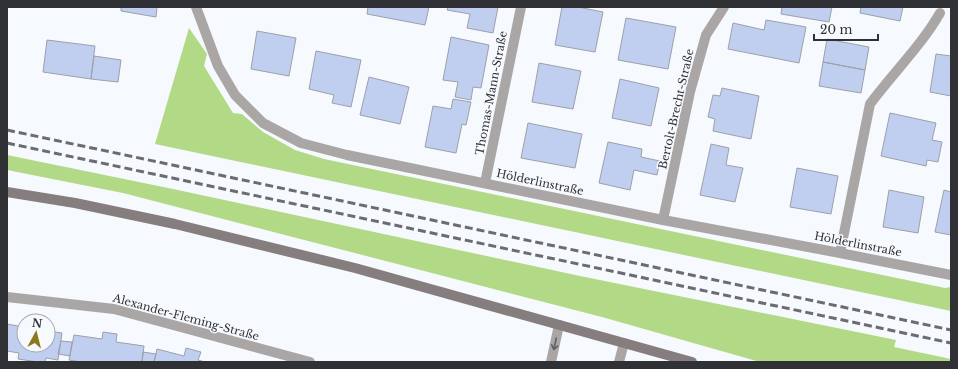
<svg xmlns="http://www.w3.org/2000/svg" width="958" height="369" viewBox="0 0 958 369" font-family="'Libre Baskerville',serif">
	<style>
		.green { fill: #b2d985 }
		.building { fill: #c0cff0; stroke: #9ca0a9 }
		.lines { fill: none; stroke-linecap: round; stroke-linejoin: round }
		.street { stroke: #aba6a6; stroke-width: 10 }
		.secondary { stroke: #867e7e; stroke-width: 10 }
		.rail { stroke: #6a6c70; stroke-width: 3; stroke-dasharray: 8 4; stroke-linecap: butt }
		.oneway { stroke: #616062 }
		.labels { text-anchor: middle; stroke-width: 3; stroke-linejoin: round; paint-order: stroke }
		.street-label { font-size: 11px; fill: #303135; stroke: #f6f9fe }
	</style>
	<rect width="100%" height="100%" fill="#f6f9fe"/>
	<!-- green -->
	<path class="green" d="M189,28L207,54L204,66L233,113L242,114L263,132L295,150L324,159L945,288L951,287V311L155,144Z
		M7,155L173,189L580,276L896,340L894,347L951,359V362H760L602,317L123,193L7,170Z"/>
	<!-- building -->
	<path class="building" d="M121,7H157L156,17L121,11Z
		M368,7H429L425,25L367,14Z
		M448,7H498L493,33L467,28L470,14L447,10Z
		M562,7H578L603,12L595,52L555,45Z
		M782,7H832L829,22L781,14Z
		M861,7H903L900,21L860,13Z
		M626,18L676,27L668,69L618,60Z
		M766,20L806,27L799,63L728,49L733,23L764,30Z
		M257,31L296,38L289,76L251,69Z
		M451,37L489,45L481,88L473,87L471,100L455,97L458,82L443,80Z
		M827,39L869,47L865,70L823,62Z
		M47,40L95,46L91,79L43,72Z
		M316,51L361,60L351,107L332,103L334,95L309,89Z
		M936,54L951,56V96L930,92Z
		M94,56L121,60L118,82L91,79Z
		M823,62L865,70L861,93L819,86Z
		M539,63L581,71L573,109L532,102Z
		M369,77L409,87L400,124L360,115Z
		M620,79L659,88L651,126L612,118Z
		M722,88L759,96L751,139L713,131L715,119L708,117L713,95L720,96Z
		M453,99L471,102L466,125L462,124L456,153L425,147L433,106L451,109Z
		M890,113L936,123L932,140L942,142L938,162L927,160L926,166L881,156Z
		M528,123L582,134L575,168L521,158Z
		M608,142L642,149L641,157L660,161L657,175L634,170L630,190L599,183Z
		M711,144L729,148L726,165L743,168L735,202L700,195Z
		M797,168L838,176L831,214L790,207Z
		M889,190L924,197L918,233L883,227Z
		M944,190L951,192V235L935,232Z
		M7,324L24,327V345H48V331L62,333L58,360L46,358L45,362H38L18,359L19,353L7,351Z
		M103,332L117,334L116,342L144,346L142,362H81L69,360L74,335L102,339Z
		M61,341L72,342L70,356L58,354Z
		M186,348L201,352L198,360L205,362H154L157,349L184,356Z
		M143,352L156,354L154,362H142Z"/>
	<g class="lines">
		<!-- street -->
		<path class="street" d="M196,7L218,66L235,95L263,123L301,143L347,155L663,220L840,253L951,275
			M485,183L521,7
			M663,220L690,92L706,35L724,7
			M840,253L870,104C893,73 921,46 940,13
			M7,297L114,309L310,362
			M551,362L559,325
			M619,362L624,343"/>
		<!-- secondary -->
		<path class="secondary" d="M7,192L75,203L175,224L355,268L692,362"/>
		<!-- rail -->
		<path class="rail" d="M7,130L951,330
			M7,143L951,343"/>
	</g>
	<!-- one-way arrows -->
	<defs><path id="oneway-shaft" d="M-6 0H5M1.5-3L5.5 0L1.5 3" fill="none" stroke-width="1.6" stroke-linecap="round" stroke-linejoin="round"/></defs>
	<use class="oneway" href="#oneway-shaft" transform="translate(555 344) rotate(102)"/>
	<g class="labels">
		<!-- street labels -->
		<g class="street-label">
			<text transform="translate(491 93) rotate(-79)" y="4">Thomas-Mann-Straße</text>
			<text transform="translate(676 109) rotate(-77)" y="4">Bertolt-Brecht-Straße</text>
			<text transform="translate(540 182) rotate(12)" y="4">Hölderlinstraße</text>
			<text transform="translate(858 244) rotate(11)" y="4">Hölderlinstraße</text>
			<text transform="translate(186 317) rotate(15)" y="4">Alexander-Fleming-Straße</text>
		</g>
	</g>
	<!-- border -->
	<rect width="958" height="369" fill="none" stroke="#303135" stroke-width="16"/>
	<!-- north arrow -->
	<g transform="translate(36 333) rotate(7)"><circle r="19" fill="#f6f9fe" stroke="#a7a9ae"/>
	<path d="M0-3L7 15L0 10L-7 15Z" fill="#8b791e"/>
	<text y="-6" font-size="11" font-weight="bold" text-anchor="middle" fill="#303135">N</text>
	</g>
	<!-- scale -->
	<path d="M814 34v6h64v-6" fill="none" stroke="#303135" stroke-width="2"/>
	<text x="820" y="34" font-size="12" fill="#303135" stroke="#f6f9fe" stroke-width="3" paint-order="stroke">20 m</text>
</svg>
